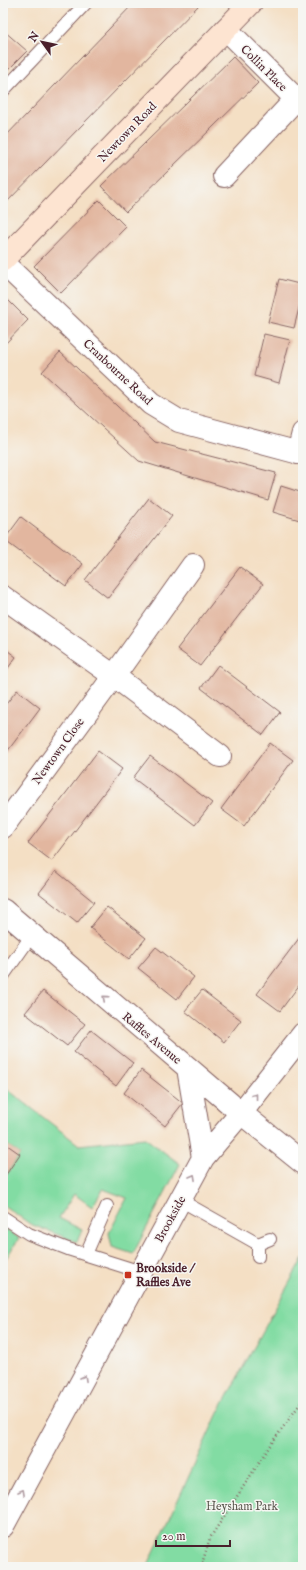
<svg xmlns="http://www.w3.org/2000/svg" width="306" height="1570" viewBox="0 0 306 1570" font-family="'IM FELL English',serif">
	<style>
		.green { fill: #82dca3; stroke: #667e67 }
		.building { fill: #e2b69f }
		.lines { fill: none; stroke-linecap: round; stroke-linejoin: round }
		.lane-casing { stroke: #866261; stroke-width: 14 }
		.street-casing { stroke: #866261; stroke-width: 24 }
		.secondary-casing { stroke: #866261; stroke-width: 24 }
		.path { stroke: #866261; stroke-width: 2.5; stroke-dasharray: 1 3; stroke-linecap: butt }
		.lane { stroke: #fff; stroke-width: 12 }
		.street { stroke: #fff; stroke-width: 22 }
		.secondary { stroke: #fde4d1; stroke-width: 22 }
		.oneway { stroke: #ae9aa0 }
		.poi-dot { fill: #c8321e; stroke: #f6f6f2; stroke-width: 1.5 }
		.labels { text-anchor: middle; stroke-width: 3; stroke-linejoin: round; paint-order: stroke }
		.street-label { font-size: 12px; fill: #4a1f2b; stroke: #f6f6f2 }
		.poi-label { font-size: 12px; font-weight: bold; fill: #4a1f2b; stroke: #f6f6f2; text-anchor: start }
		.park-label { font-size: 12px; fill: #5b584f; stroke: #f6f6f2 }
	</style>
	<rect width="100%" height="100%" fill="#f6f6f2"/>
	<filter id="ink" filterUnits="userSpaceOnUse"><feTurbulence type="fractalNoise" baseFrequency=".025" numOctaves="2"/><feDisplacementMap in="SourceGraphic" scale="8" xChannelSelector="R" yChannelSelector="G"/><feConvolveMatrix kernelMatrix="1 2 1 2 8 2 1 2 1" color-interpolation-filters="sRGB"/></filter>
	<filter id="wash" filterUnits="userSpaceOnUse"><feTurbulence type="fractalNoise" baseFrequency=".012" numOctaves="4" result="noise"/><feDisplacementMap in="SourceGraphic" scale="16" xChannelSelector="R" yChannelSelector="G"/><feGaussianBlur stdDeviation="0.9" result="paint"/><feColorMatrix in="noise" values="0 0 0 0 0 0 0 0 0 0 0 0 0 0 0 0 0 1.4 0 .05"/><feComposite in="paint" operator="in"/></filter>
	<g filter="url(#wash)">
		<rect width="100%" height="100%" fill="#f4dfc4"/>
		<!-- green -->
		<path class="green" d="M3,1086L79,1145L145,1138L180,1164L133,1254L112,1247L109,1233L127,1198L103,1189L92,1207L74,1194L59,1218L82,1230L77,1242L30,1224L3,1205V1179L20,1154L3,1142Z
			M3,1227L19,1238L3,1263Z
			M303,1258V1567H147L218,1413Z"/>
		<g id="blocks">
			<!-- building -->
			<path class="building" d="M134,3H201L3,206V139Z
				M3,30L27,51L6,72L3,69Z
				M233,57L258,83L126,212L101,186Z
				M99,200L126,227L61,293L34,266Z
				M279,279L303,285V292L294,328L268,322Z
				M3,295L28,320L3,346Z
				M264,334L290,340L279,383L254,376Z
				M60,352L155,442L276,473L268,500L139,461L42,372Z
				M281,486L303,493V521L273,512Z
				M149,498L172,516L108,598L85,580Z
				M21,517L83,564L66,586L4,540Z
				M240,567L263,584L200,666L177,649Z
				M3,647L16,657L3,675Z
				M218,665L280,712L263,735L201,688Z
				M17,690L40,708L3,757V708Z
				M270,743L293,760L244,826L221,809Z
				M98,751L122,769L52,861L28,843Z
				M150,756L212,803L195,825L133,778Z
				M56,871L94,902L77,923L39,893Z
				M107,907L146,938L129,959L90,928Z
				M303,933V980L280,1011L257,994Z
				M156,947L194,977L177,999L138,968Z
				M202,990L241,1020L224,1042L185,1011Z
				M43,991L85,1024L67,1046L25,1013Z
				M91,1030L133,1063L116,1086L74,1052Z
				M141,1070L183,1103L165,1126L124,1093Z
				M3,1142L20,1154L3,1179Z"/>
		</g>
	</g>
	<g filter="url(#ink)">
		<use href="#blocks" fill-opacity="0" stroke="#866261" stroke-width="1"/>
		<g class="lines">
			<defs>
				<path id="lane" d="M3,91L86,3
					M3,976L32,935
					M180,1200L258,1244V1257
					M3,1217L29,1234L68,1249L141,1272
					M258,1244L270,1239
					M86,1254L107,1206"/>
				<path id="street" d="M224,176L296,99L226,29
					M3,263L151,404L179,421L303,454
					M298,453L303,433
					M3,597L114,676L220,756
					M3,827L114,676L193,565
					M3,910L241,1113L303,1163
					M188,1068L203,1158
					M3,1526L203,1158L241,1113L303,1034"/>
				<path id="secondary" d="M3,260L251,3"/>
			</defs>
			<!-- lane casing -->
			<use href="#lane" class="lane-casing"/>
			<!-- street casing -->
			<use href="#street" class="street-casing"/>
			<!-- secondary casing -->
			<use href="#secondary" class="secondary-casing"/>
			<!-- path -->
			<path class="path" d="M201,1567L210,1538L273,1441L303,1400"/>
			<!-- lane -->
			<use href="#lane" class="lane"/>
			<!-- street -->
			<use href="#street" class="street"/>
			<!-- secondary -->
			<use href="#secondary" class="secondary"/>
		</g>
		<!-- one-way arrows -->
		<defs><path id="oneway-chevron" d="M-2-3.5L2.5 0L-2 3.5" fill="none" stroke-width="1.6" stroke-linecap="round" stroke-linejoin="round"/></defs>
		<g class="oneway">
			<use href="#oneway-chevron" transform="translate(105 998) rotate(-140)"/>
			<use href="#oneway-chevron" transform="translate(255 1096) rotate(-52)"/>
			<use href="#oneway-chevron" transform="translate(193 1177) rotate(-61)"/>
			<use href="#oneway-chevron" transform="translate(84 1378) rotate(-61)"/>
			<use href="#oneway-chevron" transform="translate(22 1492) rotate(-61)"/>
		</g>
	</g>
	<!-- markers -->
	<rect class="poi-dot" x="124" y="1271" width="8" height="8" rx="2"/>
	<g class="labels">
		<!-- street labels -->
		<g class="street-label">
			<text transform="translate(264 68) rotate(45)" y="4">Collin Place</text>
			<text transform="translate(127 132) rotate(-46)" y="4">Newtown Road</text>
			<text transform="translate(118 372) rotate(43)" y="4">Cranbourne Road</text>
			<text transform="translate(58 751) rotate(-54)" y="4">Newtown Close</text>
			<text transform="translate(152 1038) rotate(40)" y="4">Raffles Avenue</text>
			<text transform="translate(170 1219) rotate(-61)" y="4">Brookside</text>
		</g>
		<!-- poi labels -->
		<g class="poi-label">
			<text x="136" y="1272">Brookside /<tspan x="136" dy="14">Raffles Ave</tspan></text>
		</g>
		<!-- park labels -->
		<g class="park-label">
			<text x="242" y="1510">Heysham Park</text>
		</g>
	</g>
	<!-- margin -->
	<rect width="306" height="1570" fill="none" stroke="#f6f6f2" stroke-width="16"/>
	<!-- north arrow -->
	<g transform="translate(42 42) rotate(303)" stroke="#f6f6f2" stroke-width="3" paint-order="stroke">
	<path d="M0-3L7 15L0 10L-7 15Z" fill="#4a1f2b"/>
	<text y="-6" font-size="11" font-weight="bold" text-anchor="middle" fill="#4a1f2b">N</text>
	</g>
	<!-- scale -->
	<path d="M156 1540v6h74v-6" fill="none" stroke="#4a1f2b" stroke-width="2"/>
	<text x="162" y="1540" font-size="12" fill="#4a1f2b" stroke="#f6f6f2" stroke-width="3" paint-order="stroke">20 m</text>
</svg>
